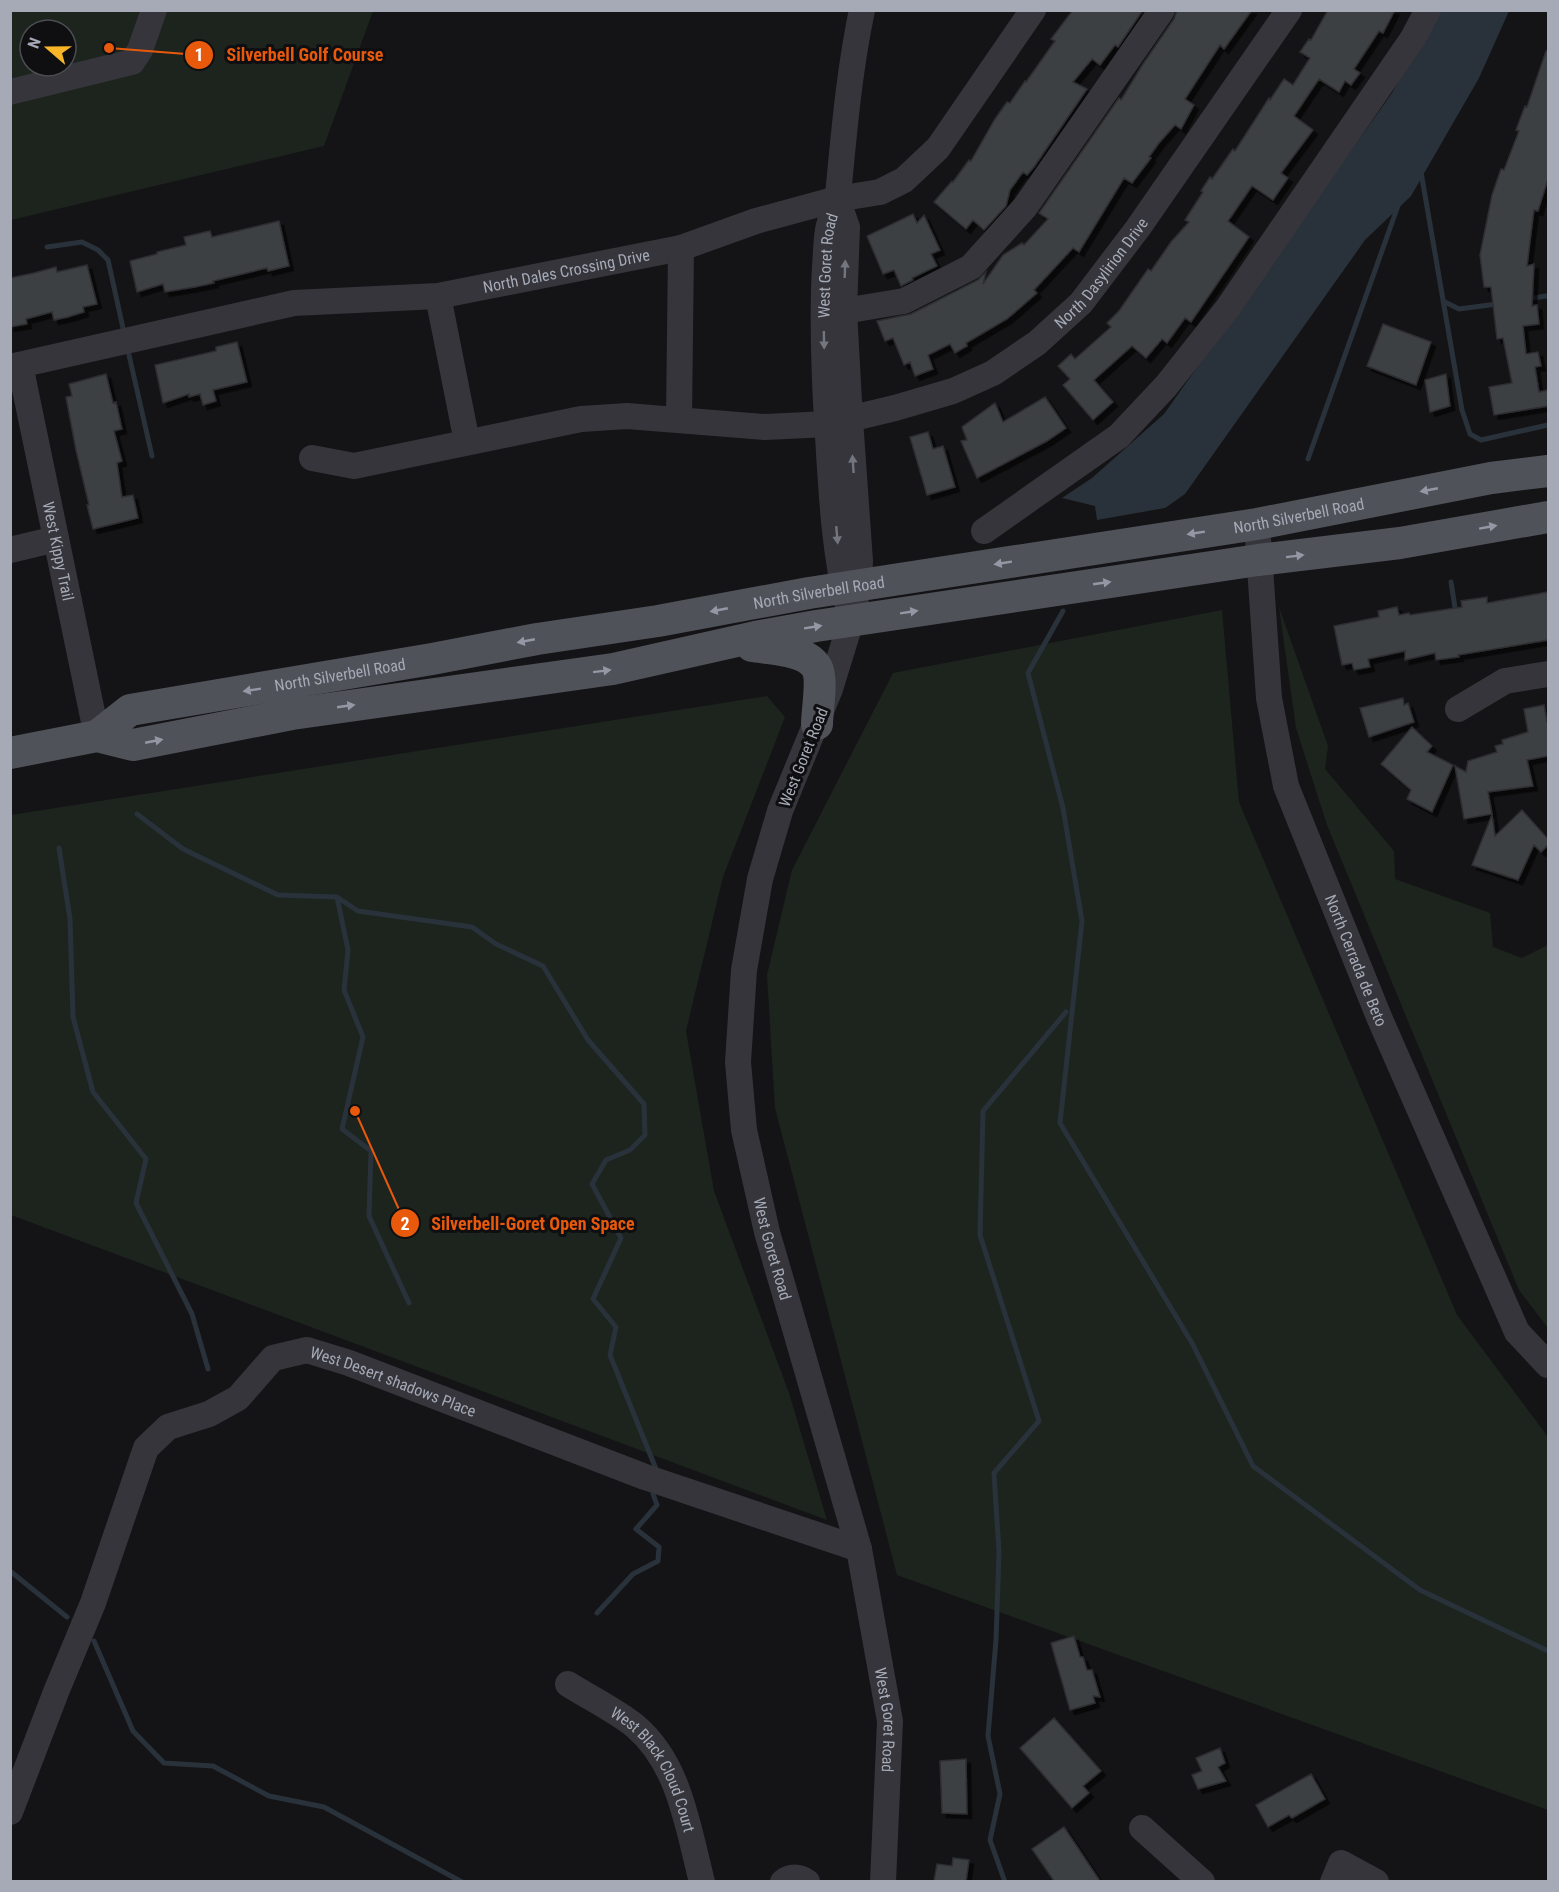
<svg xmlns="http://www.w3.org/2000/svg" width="1559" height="1892" viewBox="0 0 1559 1892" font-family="'Roboto Condensed',sans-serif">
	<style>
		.green { fill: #1c241d; fill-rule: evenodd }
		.water { fill: #29323a }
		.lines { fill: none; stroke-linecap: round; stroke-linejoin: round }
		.stream { stroke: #29323a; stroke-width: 5 }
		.building { fill: #3e3f43; stroke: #2e2e32; stroke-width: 1.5; filter: url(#shadow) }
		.minor { stroke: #35353b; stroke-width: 26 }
		.major { stroke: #50525a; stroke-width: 32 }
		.oneway { fill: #73757f }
		.oneway2 { fill: #9498a4 }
		.labels { text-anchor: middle; stroke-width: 6; stroke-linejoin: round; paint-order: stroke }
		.street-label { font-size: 16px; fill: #a5aab6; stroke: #0f0f11 }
		.leader { fill: none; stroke: #e8590c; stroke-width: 2 }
		.callout-dot { fill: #e8590c; stroke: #0f0f11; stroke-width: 2 }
		.mark-label { font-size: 18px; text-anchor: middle; font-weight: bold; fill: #fff }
		.callout-label { font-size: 18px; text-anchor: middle; font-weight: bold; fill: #e8590c; stroke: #0f0f11; stroke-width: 6; stroke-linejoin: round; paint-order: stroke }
	</style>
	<defs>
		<filter id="shadow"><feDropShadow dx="4.5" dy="4.5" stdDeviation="0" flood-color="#0009"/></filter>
	</defs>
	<rect width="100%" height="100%" fill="#141416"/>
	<!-- green -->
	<path class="green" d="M10,11H373L324,146L11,220ZM30,30H66V66H30Z
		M1279,607L1328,746L1325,769L1394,851L1395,879L1490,913L1493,947L1522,958L1548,945V1328L1519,1290L1327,825L1296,728Z
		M1222,610L1239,802L1457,1315L1548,1437V1810L897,1575L775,1108L767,975L792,870L893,673Z
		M767,696L785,717L723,877L686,1031L714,1191L789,1393L827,1520L11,1215V815Z"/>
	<!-- water -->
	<path class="water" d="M1435,11H1509L1479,78L1411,196L1365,240L1185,494L1165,508L1097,520L1095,506L1062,498L1092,478L1164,414L1392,93L1418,46Z"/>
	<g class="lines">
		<!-- stream -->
		<path class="stream" d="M1421,172L1462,410L1470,434L1481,440L1548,425
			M47,247L82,242L98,250L108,260L123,328
			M1527,299L1546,296
			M1443,301L1459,309L1497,304
			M129,355L152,456
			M1308,459L1399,203
			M1451,582L1456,614
			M1063,611L1028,673L1063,808L1082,921L1060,1123L1192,1343L1253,1466L1420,1590L1548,1651
			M137,814L183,849L278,895L337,897L358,911L472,927L496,944L543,966L588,1040L644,1104L645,1135L630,1150L606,1160L592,1184L621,1238L593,1299L616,1327L610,1355L656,1469
			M59,848L70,919L73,1017L93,1092L146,1159L136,1203L192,1314L208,1369
			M337,897L348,950L344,990L363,1037L342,1129L371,1151L369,1216L409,1303
			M10,1571L67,1617
			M597,1613L633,1574L658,1561L659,1547L636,1529L657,1505L653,1494
			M94,1641L133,1731L164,1763L213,1766L269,1796L324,1807L462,1882
			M1005,1882L990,1840L1000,1794L988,1736L996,1640L999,1552L994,1473L1039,1421L980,1235L983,1111L1066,1012"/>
	</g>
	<!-- building -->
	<path class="building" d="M1073,10H1143L1118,47L1115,45L1100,65L1092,59L1073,82L1087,89L1034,167L1027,175L1023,172L1010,190L1006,206L984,230L973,220L966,229L934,202L952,181L953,182L969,160L971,161L995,119L1007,102L1010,103L1025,81L1026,82L1055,41L1051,39Z
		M1177,10H1252L1224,49L1220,45L1185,99L1194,105L1181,129L1175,125L1159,143L1149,157L1151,158L1132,183L1124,178L1079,252L1073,248L1034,290L1037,293L1007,319L966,343L967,346L955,353L950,344L928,355L933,369L915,376L910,362L904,365L893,338L885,341L877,321L911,314L978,280L986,272L983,284L1003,255L1022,243L1024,245L1048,219L1039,213L1119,98L1121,100L1143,64L1174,19Z
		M1328,10H1395L1383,33L1379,31L1354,69L1360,73L1351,85L1345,81L1339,92L1319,79L1294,116L1313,130L1281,173L1288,178L1273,200L1252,186L1228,221L1249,237L1191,322L1185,318L1167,343L1162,339L1146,358L1132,346L1094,380L1113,402L1093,420L1063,385L1070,379L1058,366L1071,354L1075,359L1111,327L1107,323L1119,311L1148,269L1151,271L1171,242L1189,222L1185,220L1203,192L1201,191L1210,177L1212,179L1233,149L1235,151L1269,98L1270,100L1284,79L1293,85L1310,58L1300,52L1309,39L1311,40Z
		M1546,51H1548V179L1538,211L1534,210L1527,266L1534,264L1532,306L1537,305L1539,324L1523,326L1526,354L1538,352L1541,366L1535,367L1539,392L1548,390V406L1494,415L1489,387L1512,383L1503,338L1497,339L1491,287H1484L1480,255L1492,195L1501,169L1504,170L1519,131L1516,130L1525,106L1527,107Z
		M913,214L917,223L924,215L940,250L931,254L937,266L912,278L913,280L901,286L894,270L883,274L867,236Z
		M279,221L289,266L268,271L267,268L213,281L214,283L195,287L165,292L163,284L137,292L130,261L157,254V252L186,245L184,237L210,231L212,237Z
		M87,265L97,304L83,307L84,312L68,317L54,320L52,312L26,319L27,324L10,327V278L34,273L56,267L57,272Z
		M1383,324L1431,342L1416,385L1367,366Z
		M237,342L247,382L213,390L216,401L203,405L200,394L189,397V394L163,403L155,365L216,351V347Z
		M106,374L113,403L116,402L122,429L114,431L122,461L117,463L122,497L133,495L138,518L93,529L87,505H89L76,450L66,397L72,396L69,384Z
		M1446,374L1450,406L1430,412L1425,380Z
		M1045,397L1066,428L1047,441L977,478L961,441L967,440L962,427L995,403L1003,422Z
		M928,432L933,449L943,446L955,487L927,495L910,437Z
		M1548,592V640L1458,655L1459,657L1436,660L1435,653L1405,660V651L1368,659L1370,667L1354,670L1352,663L1342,665L1334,626L1379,617L1378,611L1397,607L1399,615L1409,613L1410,615L1462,607L1461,601L1487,597V603Z
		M1403,698L1404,705L1408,703L1414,722L1369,737L1360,708Z
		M1544,705L1547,722H1548V756L1527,760L1533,786L1488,792L1492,814L1464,819L1455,766L1466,772L1468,761L1497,752L1495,746L1503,744L1502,740L1528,732L1524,709Z
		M1412,727L1432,746L1427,752L1453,765L1432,812L1407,799L1411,790L1381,764Z
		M1522,810L1548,839V845L1541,852L1534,845L1518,880L1472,865L1492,815L1495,836Z
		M1074,1636L1080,1657H1083L1087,1670H1092L1100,1697L1093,1696L1095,1703L1070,1710L1051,1643Z
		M1054,1718L1101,1771L1083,1786L1089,1793L1072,1808L1020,1748Z
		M1220,1748L1225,1763L1218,1767L1226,1781L1198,1789L1192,1775L1202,1771L1196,1758Z
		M966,1759L967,1814L942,1813L940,1761Z
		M1311,1774L1325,1799L1292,1818L1289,1815L1268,1827L1256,1805Z
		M1064,1827L1100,1881H1054L1032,1849Z
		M953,1858L969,1860L966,1881H934L937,1864L952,1866Z"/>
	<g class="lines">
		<!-- minor -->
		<g class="minor">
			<path d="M10,92L132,62L140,50L154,10"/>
			<path id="s1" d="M837,199L847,227L844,311L850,419L860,561L859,585L851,621L830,689L780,811L760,879L744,970L738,1062L744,1130L767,1232L859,1549L890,1721L883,1882"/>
			<path d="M438,296L467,442"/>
			<path d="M844,311L904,301L971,267L1025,207L1162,10"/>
			<path id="s2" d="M20,365L97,736"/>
			<path id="s3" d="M10,367L294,303L438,296L681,248L756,221L837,199L880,192L904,180L938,148L1033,10"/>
			<path d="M679,420L681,248"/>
			<path id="s4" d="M312,458L354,466L581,419L627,416L765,427L828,424L895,408L953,391L993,373L1037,343L1081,303L1138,228L1289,10"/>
			<path id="s5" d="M1257,524L1269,698L1286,786L1379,1017L1517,1332L1548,1365"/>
			<path d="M984,531L1119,436L1166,386L1227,309L1413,38L1428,10"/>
			<path d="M10,550L56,539"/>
			<path id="s6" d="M848,606C833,548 831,481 827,421C824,369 822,318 825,266C826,255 826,242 828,230C830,218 836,207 838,195C844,133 849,72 862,10"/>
			<path d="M1458,709L1505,681L1548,674"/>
			<path id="s7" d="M568,1684C590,1698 615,1710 635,1726C680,1764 688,1828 702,1882"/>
			<path id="s8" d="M10,1812L56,1692L93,1603L146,1448L168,1427L209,1414L238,1398L273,1358L307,1350L349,1363L645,1477L859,1549"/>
			<path d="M1142,1828L1202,1882"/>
			<path d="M783,1882C790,1876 799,1876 807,1882"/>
			<path d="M1333,1882L1341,1863L1376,1882"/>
		</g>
		<!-- major -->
		<g class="major">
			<path d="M752,646C771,649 807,649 817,668C823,680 817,711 817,724"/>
			<path id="s9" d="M97,736L130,710L432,659L537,639L658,621L809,593L1257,524L1491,478L1548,471"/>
			<path d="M10,753L97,736L133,745L292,714L613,669L755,637L816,626L1258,560L1400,543L1548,517"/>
		</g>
	</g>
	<!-- one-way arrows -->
	<defs><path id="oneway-solid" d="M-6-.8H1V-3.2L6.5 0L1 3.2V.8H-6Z" transform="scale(1.5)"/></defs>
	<g class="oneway">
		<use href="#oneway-solid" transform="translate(845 269) rotate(-88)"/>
		<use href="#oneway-solid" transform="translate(824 340) rotate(89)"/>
		<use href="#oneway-solid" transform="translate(853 464) rotate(-94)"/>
		<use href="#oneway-solid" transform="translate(837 535) rotate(85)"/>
	</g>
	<g class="oneway2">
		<use href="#oneway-solid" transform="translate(1429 490) rotate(169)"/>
		<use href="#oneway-solid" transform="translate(1488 527) rotate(-10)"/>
		<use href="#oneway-solid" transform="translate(1196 533) rotate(171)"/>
		<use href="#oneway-solid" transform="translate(1295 556) rotate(-7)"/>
		<use href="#oneway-solid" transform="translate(1003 563) rotate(171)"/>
		<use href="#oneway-solid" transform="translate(1102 583) rotate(-8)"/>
		<use href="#oneway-solid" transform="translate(719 610) rotate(169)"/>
		<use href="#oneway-solid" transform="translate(909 612) rotate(-9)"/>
		<use href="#oneway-solid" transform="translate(813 627) rotate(-9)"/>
		<use href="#oneway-solid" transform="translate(526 641) rotate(169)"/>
		<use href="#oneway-solid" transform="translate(602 671) rotate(-7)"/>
		<use href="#oneway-solid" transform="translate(252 690) rotate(171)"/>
		<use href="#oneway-solid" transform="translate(346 706) rotate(-8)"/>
		<use href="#oneway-solid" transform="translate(154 741) rotate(-11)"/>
	</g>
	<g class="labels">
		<!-- street labels -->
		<g class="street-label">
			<text dy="6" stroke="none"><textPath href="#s6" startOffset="342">West Goret Road</textPath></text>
			<text dy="6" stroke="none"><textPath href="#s3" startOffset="566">North Dales Crossing Drive</textPath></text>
			<text dy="6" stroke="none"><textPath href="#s4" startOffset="844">North Dasylirion Drive</textPath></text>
			<text dy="6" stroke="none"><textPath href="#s9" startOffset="1227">North Silverbell Road</textPath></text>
			<text dy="6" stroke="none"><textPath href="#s2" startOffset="190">West Kippy Trail</textPath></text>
			<text dy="6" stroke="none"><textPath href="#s9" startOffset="741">North Silverbell Road</textPath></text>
			<text dy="6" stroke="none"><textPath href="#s9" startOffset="255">North Silverbell Road</textPath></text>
			<text transform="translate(803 757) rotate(-68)" y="6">West Goret Road</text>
			<text dy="6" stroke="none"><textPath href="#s5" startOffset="452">North Cerrada de Beto</textPath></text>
			<text dy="6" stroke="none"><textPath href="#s1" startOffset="1074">West Goret Road</textPath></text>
			<text dy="6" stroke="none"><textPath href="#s8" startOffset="675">West Desert shadows Place</textPath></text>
			<text dy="6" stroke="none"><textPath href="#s1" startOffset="1560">West Goret Road</textPath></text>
			<text dy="6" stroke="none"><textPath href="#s7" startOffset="126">West Black Cloud Court</textPath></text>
		</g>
	</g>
	<!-- callouts -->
	<path class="leader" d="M109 48L199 55M355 1111L405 1223"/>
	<g class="callout-dot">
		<circle cx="109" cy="48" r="6"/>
		<circle cx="355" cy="1111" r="6"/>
		<circle cx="199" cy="55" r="15"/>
		<circle cx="405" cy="1223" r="15"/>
	</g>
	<g class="mark-label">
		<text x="199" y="61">1</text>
		<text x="405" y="1230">2</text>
	</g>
	<g class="callout-label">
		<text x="305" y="61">Silverbell Golf Course</text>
		<text x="533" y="1230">Silverbell-Goret Open Space</text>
	</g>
	<!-- border -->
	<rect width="1559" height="1892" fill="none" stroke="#a5aab6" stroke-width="24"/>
	<!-- north arrow -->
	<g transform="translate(48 48) rotate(290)"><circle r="28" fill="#0f0f11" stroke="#4b4d53" stroke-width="1.5"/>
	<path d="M0-4.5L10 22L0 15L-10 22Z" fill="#f9b528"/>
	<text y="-9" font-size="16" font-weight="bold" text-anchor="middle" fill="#a5aab6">N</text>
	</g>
</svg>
